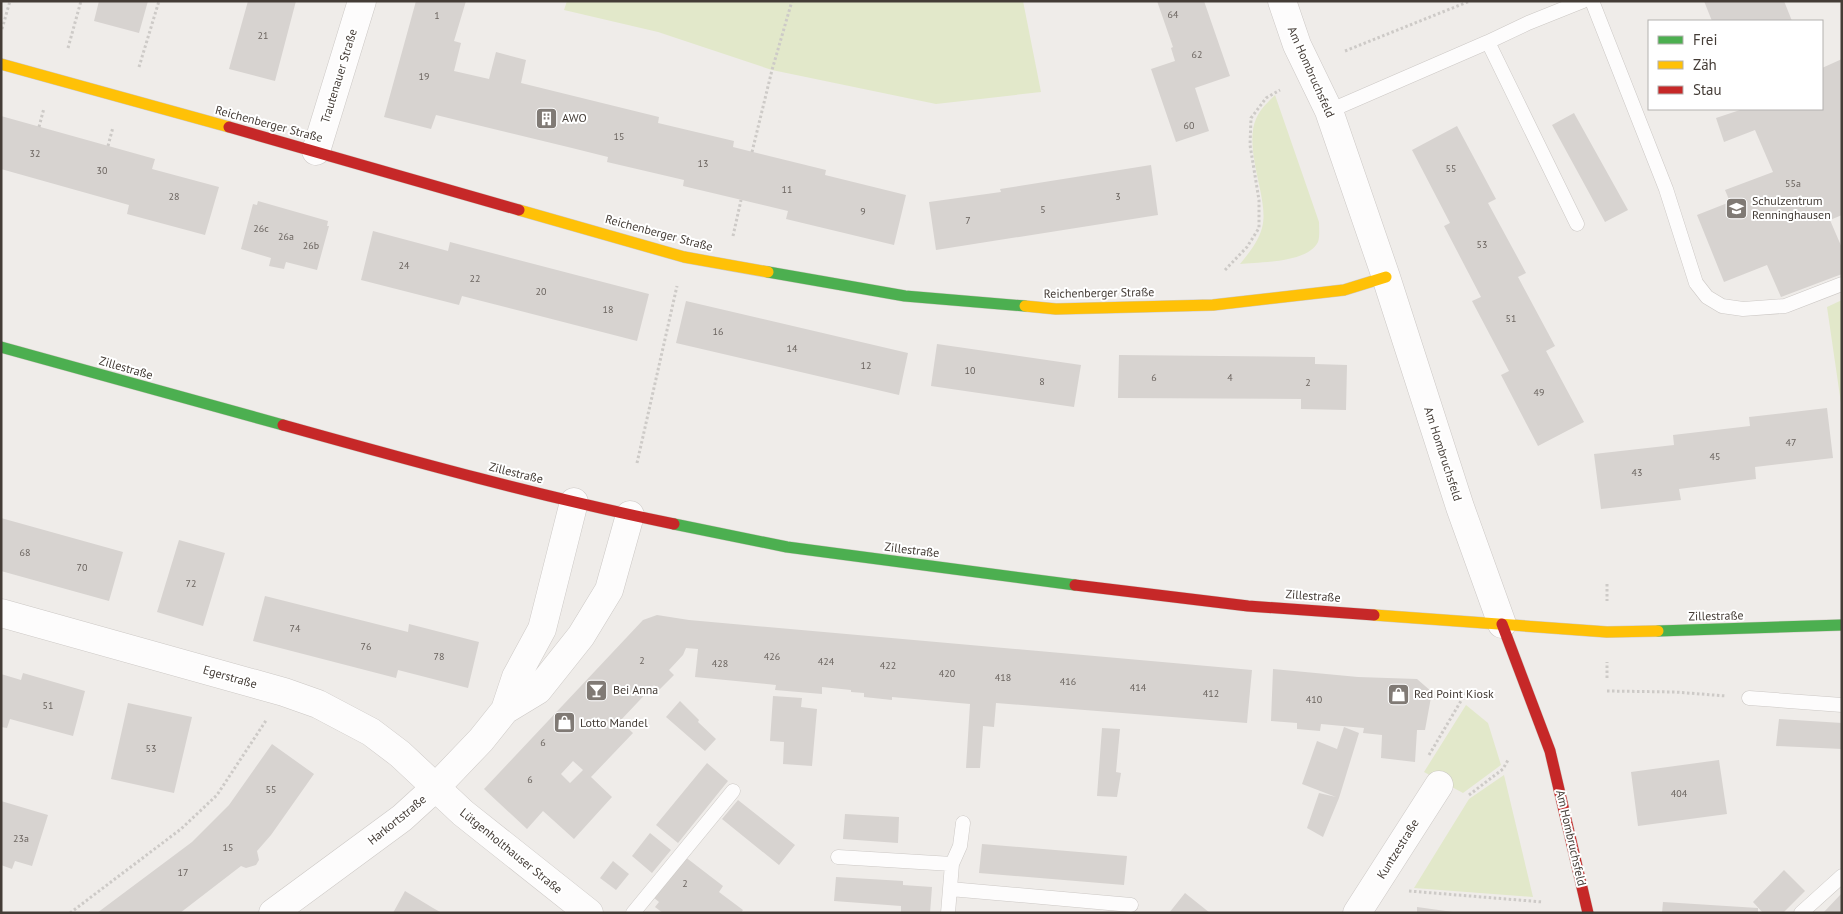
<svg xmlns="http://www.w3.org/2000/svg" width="1843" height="914" viewBox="0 0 1843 914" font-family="'PT Sans',sans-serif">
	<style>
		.green { fill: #e2e8ca }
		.building { fill: #d7d3d0; fill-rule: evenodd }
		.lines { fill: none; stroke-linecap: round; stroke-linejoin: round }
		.lane-casing { stroke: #ccc8c5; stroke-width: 15 }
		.street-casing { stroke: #ccc8c5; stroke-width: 29 }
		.fast-casing { stroke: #cfc9c2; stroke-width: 12 }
		.slow-casing { stroke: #cfc9c2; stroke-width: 12 }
		.jam-casing { stroke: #cfc9c2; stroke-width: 12 }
		.path { stroke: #cdcac7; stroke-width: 3; stroke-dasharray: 2.5 2.5; stroke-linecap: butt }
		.lane { stroke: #fdfcfc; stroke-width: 14 }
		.street { stroke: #fdfcfc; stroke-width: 28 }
		.fast { stroke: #4caf50; stroke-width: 11 }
		.slow { stroke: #ffc107; stroke-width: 11 }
		.jam { stroke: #c62828; stroke-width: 11 }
		.labels { text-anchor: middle; stroke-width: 4; stroke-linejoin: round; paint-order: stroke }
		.number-label { font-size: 10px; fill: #6a635e }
		.street-label { font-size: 12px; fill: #443c36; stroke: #fff }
		.poi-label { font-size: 12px; fill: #443c36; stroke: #fff; text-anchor: start }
	</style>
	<rect width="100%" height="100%" fill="#efece9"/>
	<!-- green -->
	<path class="green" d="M567,1H1023L1041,92L936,104L772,70L658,32L564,10Z
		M1275,95L1319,222C1319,228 1320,236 1318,242C1308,263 1259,262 1240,264C1249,253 1258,242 1262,228C1265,217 1263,206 1261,194C1257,173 1247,139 1256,119C1260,109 1268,102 1275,95Z
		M1842,300V410L1827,307Z
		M1466,705L1488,723L1501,765L1463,793L1424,772Z
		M1504,775L1533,897L1414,888L1469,799Z"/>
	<!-- building -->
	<path class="building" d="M99,1H148L139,33L94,21Z
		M248,1H296L275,81L229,69Z
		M416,1H466L454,41L461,43L454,71L489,79L496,52L526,60L521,83L659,117L658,123L734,141L733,147L826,170L825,175L906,195L894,245L786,219L788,211L683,186L684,180L607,162L608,157L572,148L436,115L431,129L384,117Z
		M1157,1H1204L1230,76L1195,88L1209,131L1176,142L1151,69L1175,61L1171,48L1173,47Z
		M1704,1H1784L1792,21H1712Z
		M1842,59V215L1830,220L1842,248V274L1781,297L1767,265L1724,282L1697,215L1730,202L1725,190L1773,172L1755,130L1724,142L1716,118L1743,109H1822V68Z
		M1574,113L1628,210L1605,222L1552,125Z
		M1,116L155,159L152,169L219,187L205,235L127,214L129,205L1,169Z
		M1457,126L1496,199L1488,203L1526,273L1518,277L1555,346L1546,351L1584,422L1538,446L1501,375L1509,371L1472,301L1481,297L1444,226L1450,223L1412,150Z
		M1151,165L1158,215L936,250L929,202L1001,192L1000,189Z
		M258,201L328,221L327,226H329L317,270L286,262L284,269L269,266L271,258L241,249L253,204L257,205Z
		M373,231L448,251L450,242L649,294L637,341L462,296L459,305L361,280Z
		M686,301L908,353L899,395L676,343Z
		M937,344L1081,365L1074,407L931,386Z
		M1119,355L1315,357V364L1347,365L1346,410L1301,409V399L1118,398Z
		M1827,408L1833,458L1755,467L1756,479L1679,489L1681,500L1601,509L1594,454L1674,445L1673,435L1750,426L1749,417Z
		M1,518L123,552L109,601L1,571Z
		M179,540L225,553L203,626L157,612Z
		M265,596L408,632L409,624L479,642L468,688L398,670L396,678L253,641Z
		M657,615L689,620L1252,670L1247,723L996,703L994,727L983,726L980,768H966L970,704L892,697V700L864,697V693L851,692V690L822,687V694L775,690L776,685L695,677L698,649L686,648L683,655L669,670L674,675L659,690L654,685L620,721L633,733L591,777L612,797L574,839L543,811L527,829L484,789L643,620ZM573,761L583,770L570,783L561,774Z
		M1273,669L1358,677L1417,679L1432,692L1425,730H1417L1415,762L1381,758L1382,735L1363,733L1364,728L1321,724L1320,731L1297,729V723L1271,721Z
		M23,673L85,691L73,736L10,719L7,728L1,727V674L21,680Z
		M773,696L802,698L801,707L817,709L812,766L783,764L784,742L770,741Z
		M680,701L699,720L698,722L716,739L705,751L666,717Z
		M128,703L192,717L174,793L111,779Z
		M1779,719L1842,723V749L1776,746Z
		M1344,727L1359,733L1339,798L1323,837L1307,828L1319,793L1336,797L1302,784L1317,741L1337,749Z
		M1102,728L1120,729L1116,772L1121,773L1117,797L1097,796Z
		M272,744L314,774L271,835L257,851L259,860L256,865L246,868L241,866L180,913H97L192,842L229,805Z
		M1719,760L1727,814L1638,826L1631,772Z
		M707,763L728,781L678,843L656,825Z
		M738,800L795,845L779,865L722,819Z
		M1,801L48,815L32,866L15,861L12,869L1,865Z
		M845,814L899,817L898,843L843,839Z
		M650,833L671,850L652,873L632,856Z
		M982,844L1127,856L1124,885L979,873Z
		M684,856L723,886L719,892L743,910L741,913H663L655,907L659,902L653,897Z
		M613,861L629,874L616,890L600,878Z
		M1784,870L1805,891L1783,913H1763L1753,902Z
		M836,877L903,881V885L932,887L930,913H901V906L834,901Z
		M405,891L433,908L442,913H393Z
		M1185,893L1210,913H1169Z
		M1842,893V913H1823Z
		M1663,902L1758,908V913H1662Z
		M1417,907L1453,912V913H1417Z"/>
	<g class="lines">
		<defs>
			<path id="lane" d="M1592,1L1666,189L1696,283L1707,297L1722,306L1743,309L1785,306L1842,284
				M1488,42L1577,224
				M1329,111L1488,42L1528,23L1583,1
				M1749,698L1842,705
				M838,857L952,864
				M950,889L1131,905
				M633,913L733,791
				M948,913L952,864L960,846L963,823
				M1801,913L1842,876"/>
			<path id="street" d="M1282,1L1297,45L1329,111L1386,277L1460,507L1502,624
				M316,151L362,1
				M1,613L284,692L318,704L371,732L400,754L463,813L589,913
				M505,710L516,677L542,629L574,502
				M273,913L402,818L436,787L481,740L505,710L538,690L581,636L609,590L630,515
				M1357,913L1439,785"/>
			<path id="fast" d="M768,272L905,296L1025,306
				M1,347L283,425
				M674,524L787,547L1075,585
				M1658,631L1842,625"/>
			<path id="slow" d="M1,64L229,127
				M519,210L684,257L768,272
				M1025,306L1056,309L1213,305L1344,290L1386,277
				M1374,615L1607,632L1658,631"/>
			<path id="jam" d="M229,127L519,210
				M283,425C412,461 542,497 674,524
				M1075,585L1248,606L1374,615
				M1502,624L1550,751L1588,913"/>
		</defs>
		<!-- lane casing -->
		<use href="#lane" class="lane-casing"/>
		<!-- street casing -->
		<use href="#street" class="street-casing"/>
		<!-- fast casing -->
		<use href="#fast" class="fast-casing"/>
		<!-- slow casing -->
		<use href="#slow" class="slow-casing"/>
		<!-- jam casing -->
		<use href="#jam" class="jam-casing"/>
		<!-- path -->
		<path class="path" d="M2,29L10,1
			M68,48L81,1
			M1345,51L1470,1
			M139,67L159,1
			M39,127L44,108
			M108,146L113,127
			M752,152L772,70L792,1
			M733,236L741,200
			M1225,270L1247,247L1259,228V200L1250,145L1251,118L1266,98L1280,90
			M637,463L677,286
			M1607,584V601
			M1607,678V662
			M1607,691L1675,692L1726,696
			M1429,755L1468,689
			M1469,795L1503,769L1508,760
			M1409,891L1543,902
			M70,913L181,829L217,795L267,719"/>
		<!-- lane -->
		<use href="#lane" class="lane"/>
		<!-- street -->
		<use href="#street" class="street"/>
		<!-- fast -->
		<use href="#fast" class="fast"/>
		<!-- slow -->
		<use href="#slow" class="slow"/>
		<!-- jam -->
		<use href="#jam" class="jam"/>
	</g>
	<!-- icons -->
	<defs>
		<symbol id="building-square" viewBox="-11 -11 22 22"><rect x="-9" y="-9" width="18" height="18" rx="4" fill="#807a75" stroke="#fff"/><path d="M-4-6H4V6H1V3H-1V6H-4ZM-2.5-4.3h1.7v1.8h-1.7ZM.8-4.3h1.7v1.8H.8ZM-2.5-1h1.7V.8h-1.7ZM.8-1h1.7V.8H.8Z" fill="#fff"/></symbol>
		<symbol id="school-square" viewBox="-11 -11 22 22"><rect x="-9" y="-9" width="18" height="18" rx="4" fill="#807a75" stroke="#fff"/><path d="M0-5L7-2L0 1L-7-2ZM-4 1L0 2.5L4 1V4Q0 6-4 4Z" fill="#fff"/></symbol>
		<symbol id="bar-square" viewBox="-11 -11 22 22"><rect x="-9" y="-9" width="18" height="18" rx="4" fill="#807a75" stroke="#fff"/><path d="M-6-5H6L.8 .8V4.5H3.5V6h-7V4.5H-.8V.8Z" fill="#fff"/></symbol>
		<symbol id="shop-square" viewBox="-11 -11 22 22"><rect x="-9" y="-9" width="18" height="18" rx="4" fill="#807a75" stroke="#fff"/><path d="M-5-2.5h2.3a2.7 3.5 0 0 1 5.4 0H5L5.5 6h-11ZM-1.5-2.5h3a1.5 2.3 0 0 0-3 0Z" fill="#fff"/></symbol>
	</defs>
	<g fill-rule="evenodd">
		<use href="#building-square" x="534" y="106" width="25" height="25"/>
		<use href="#school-square" x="1724" y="196" width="25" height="25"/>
		<use href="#bar-square" x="584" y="678" width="25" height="25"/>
		<use href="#shop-square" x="1386" y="682" width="25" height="25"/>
		<use href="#shop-square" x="552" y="710" width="25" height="25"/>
	</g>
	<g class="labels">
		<!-- number labels -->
		<g class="number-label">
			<text x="1173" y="18">64</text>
			<text x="437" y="19">1</text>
			<text x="263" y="39">21</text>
			<text x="1197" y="58">62</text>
			<text x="424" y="80">19</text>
			<text x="1189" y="129">60</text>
			<text x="619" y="140">15</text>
			<text x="35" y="157">32</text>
			<text x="703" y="167">13</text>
			<text x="1451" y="172">55</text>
			<text x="102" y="174">30</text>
			<text x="1793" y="187">55a</text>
			<text x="787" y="193">11</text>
			<text x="174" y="200">28</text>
			<text x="1118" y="200">3</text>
			<text x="1043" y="213">5</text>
			<text x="863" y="215">9</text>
			<text x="968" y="224">7</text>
			<text x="261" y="232">26c</text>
			<text x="286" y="240">26a</text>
			<text x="1482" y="248">53</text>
			<text x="311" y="249">26b</text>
			<text x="404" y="269">24</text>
			<text x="475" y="282">22</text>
			<text x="541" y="295">20</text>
			<text x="608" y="313">18</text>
			<text x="1511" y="322">51</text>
			<text x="718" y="335">16</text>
			<text x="792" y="352">14</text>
			<text x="866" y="369">12</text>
			<text x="970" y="374">10</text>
			<text x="1154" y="381">6</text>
			<text x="1230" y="381">4</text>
			<text x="1042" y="385">8</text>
			<text x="1308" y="386">2</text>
			<text x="1539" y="396">49</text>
			<text x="1791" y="446">47</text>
			<text x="1715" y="460">45</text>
			<text x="1637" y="476">43</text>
			<text x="25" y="556">68</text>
			<text x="82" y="571">70</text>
			<text x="191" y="587">72</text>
			<text x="295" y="632">74</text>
			<text x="366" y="650">76</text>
			<text x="439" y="660">78</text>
			<text x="772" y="660">426</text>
			<text x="642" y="664">2</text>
			<text x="826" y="665">424</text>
			<text x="720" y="667">428</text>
			<text x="888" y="669">422</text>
			<text x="947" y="677">420</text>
			<text x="1003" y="681">418</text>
			<text x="1068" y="685">416</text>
			<text x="1138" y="691">414</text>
			<text x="1211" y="697">412</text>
			<text x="1314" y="703">410</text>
			<text x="48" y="709">51</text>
			<text x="543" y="746">6</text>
			<text x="151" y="752">53</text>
			<text x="530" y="783">6</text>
			<text x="271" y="793">55</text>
			<text x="1679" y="797">404</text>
			<text x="21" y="842">23a</text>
			<text x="228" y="851">15</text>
			<text x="183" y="876">17</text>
			<text x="685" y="887">2</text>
		</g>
		<!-- street labels -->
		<g class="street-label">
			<text transform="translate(1311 72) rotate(66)" y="4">Am Hombruchsfeld</text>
			<text transform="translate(339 76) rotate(-73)" y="4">Trautenauer Straße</text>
			<text transform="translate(269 124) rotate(15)" y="4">Reichenberger Straße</text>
			<text transform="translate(659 233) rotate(15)" y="4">Reichenberger Straße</text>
			<text transform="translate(1099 293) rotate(-1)" y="4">Reichenberger Straße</text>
			<text transform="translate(126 368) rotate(16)" y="4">Zillestraße</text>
			<text transform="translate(1443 454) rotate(72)" y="4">Am Hombruchsfeld</text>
			<text transform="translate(516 473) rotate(14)" y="4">Zillestraße</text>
			<text transform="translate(912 550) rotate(7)" y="4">Zillestraße</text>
			<text transform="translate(1313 596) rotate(4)" y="4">Zillestraße</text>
			<text transform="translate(1716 616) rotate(-1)" y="4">Zillestraße</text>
			<text transform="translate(230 677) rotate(16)" y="4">Egerstraße</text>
			<text transform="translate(397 820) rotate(-39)" y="4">Harkortstraße</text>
			<text transform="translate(1571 838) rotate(77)" y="4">Am Hombruchsfeld</text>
			<text transform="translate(1398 849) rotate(-58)" y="4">Kuntzestraße</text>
			<text transform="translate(511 851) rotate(39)" y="4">Lütgenholthauser Straße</text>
		</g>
		<!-- poi labels -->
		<g class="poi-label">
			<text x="562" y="122">AWO</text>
			<text x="1752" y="205">Schulzentrum<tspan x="1752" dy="14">Renninghausen</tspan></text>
			<text x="613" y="694">Bei Anna</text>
			<text x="1414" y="698">Red Point Kiosk</text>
			<text x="580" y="727">Lotto Mandel</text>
		</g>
	</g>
	<!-- border -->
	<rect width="1843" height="914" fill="none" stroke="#443c36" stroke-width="5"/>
	<!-- legend -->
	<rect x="1648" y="20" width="175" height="90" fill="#ffffff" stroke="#b4b1af"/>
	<rect x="1658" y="36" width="25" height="8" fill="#4caf50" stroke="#b4b1af"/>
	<text x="1693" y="45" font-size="15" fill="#443c36">Frei</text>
	<rect x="1658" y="61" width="25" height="8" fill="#ffc107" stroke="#b4b1af"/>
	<text x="1693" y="70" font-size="15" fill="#443c36">Zäh</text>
	<rect x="1658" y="86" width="25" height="8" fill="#c62828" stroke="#b4b1af"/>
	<text x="1693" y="95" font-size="15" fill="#443c36">Stau</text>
</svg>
